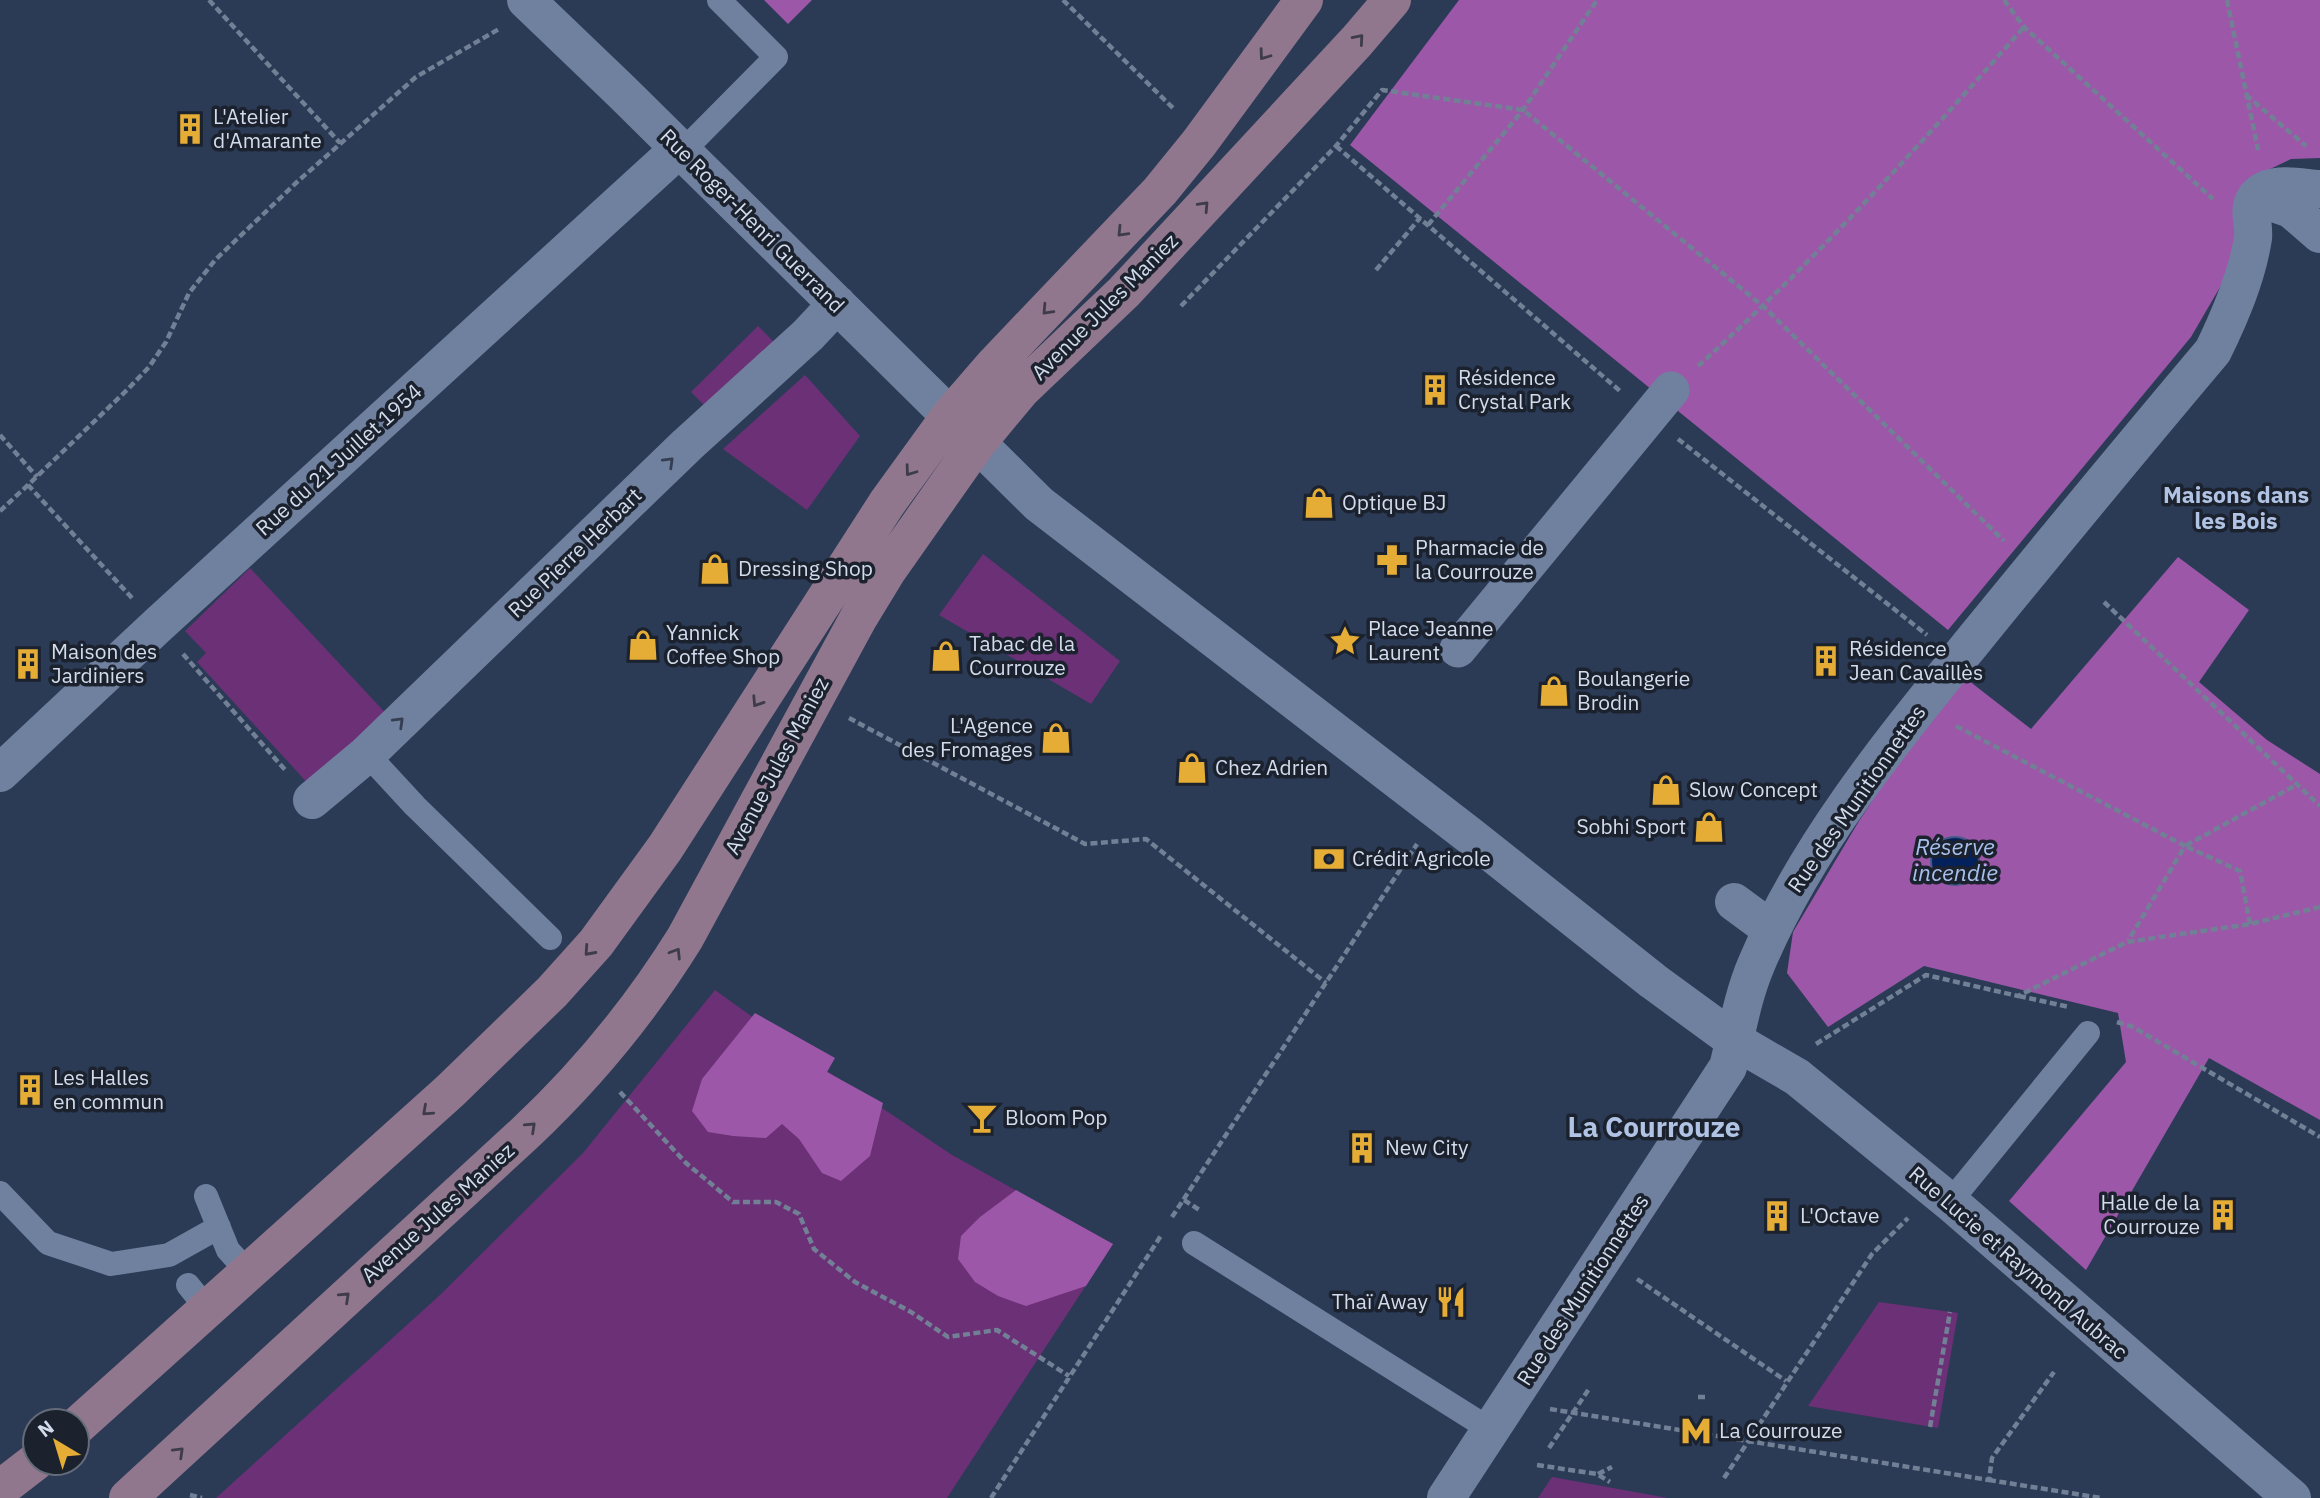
<svg xmlns="http://www.w3.org/2000/svg" width="2320" height="1498" viewBox="0 0 2320 1498" font-family="'IBM Plex Sans',sans-serif">
	<style>
		.green { fill: #6c3076 }
		.forest { fill: #9c57a8 }
		.water { fill: #03215c; stroke: #415988; stroke-width: 2 }
		.lines { fill: none; stroke-linecap: round; stroke-linejoin: round }
		.path { stroke: #728096; stroke-width: 4.5; stroke-dasharray: 7 3.5; stroke-linecap: butt }
		.service { stroke: #7081a0; stroke-width: 24 }
		.pedestrian { stroke: #7081a0; stroke-width: 37 }
		.minor { stroke: #7081a0; stroke-width: 38 }
		.secondary { stroke: #91778d; stroke-width: 38 }
		.oneway { stroke: #3e3c4a }
		.oneway2 { stroke: #353e50 }
		.labels { text-anchor: middle; stroke-width: 7; stroke-linejoin: round; paint-order: stroke }
		.poi-label { font-size: 21px; fill: #d2dced; stroke: #1b222e; text-anchor: start }
		.street-label { font-size: 21px; fill: #d2dced; stroke: #1b222e }
		.neighbourhood-label { font-size: 23px; font-weight: bold; fill: #b0c3e4; stroke: #1b222e }
		.water-label { font-size: 23px; font-style: italic; fill: #a7c0ec; stroke: #1b222e }
		.district-label { font-size: 28px; font-weight: bold; fill: #b0c3e4; stroke: #1b222e }
	</style>
	<rect width="100%" height="100%" fill="#2b3b56"/>
	<!-- green -->
	<path class="green" d="M758,326L775,343L708,409L691,392Z
		M805,375L860,436L807,510L723,449Z
		M983,554L1120,661L1091,704L939,615Z
		M250,568L394,722L312,788L197,662L206,653L185,631Z
		M715,990L827,1071L952,1155L1113,1244L947,1498H216L440,1295L583,1153Z
		M1879,1302L1958,1313L1938,1428L1808,1406Z
		M1552,1477L1668,1498H1538Z"/>
	<!-- forest -->
	<path class="forest" d="M764,0H812L788,24Z
		M1459,0H2320V158L2291,159L2266,171L2248,239L2191,337L1948,630L1350,145Z
		M2178,557L2249,610L2199,682L2267,740L2320,774V1120L2209,1058L2086,1270L2009,1201L2126,1062L2118,1013L1924,966L1828,1027L1787,973L1793,932L1859,821L1906,749L1964,677L2031,729Z
		M755,1013L835,1058L827,1072L883,1103L870,1156L841,1181L822,1173L799,1139L782,1124L766,1138L733,1136L708,1132L692,1111L702,1079Z
		M1016,1190L1113,1244L1086,1286L1026,1306L998,1296L975,1282L958,1259L961,1236L980,1217Z"/>
	<!-- water -->
	<path class="water" d="M1931 861a24 24 0 1 1 48 0a24 24 0 1 1-48 0Z"/>
	<g class="lines">
		<!-- path -->
		<path class="path" d="M209,0L340,143
			M1063,0L1175,110
			M2004,0L2024,27L2213,199
			M2227,0L2258,150
			M2246,95L2306,146
			M1336,146L1620,391
			M1428,225L1523,110L1597,0
			M1376,270L1420,218
			M1181,306L1336,146L1382,90L1523,110L1764,307L2004,541
			M1698,366C1815,261 1920,145 2024,27
			M0,435L37,477
			M1678,439L1927,635
			M0,511L28,485
			M132,598L28,485L128,389L149,367L166,342L189,293L215,260L297,182L416,77L499,29
			M2104,602L2320,806
			M183,654L286,771
			M849,718L1085,844L1146,839L1326,983
			M1956,726L2185,846L2128,941
			M2250,924L2240,871L2185,846L2298,784
			M2019,996L2069,1007
			M2117,1022L2133,1027L2320,1137
			M1816,1044L1926,975L2018,996L2127,942L2250,924L2320,907
			M620,1092L686,1163L733,1202H776L799,1214L814,1249L855,1282L911,1312L948,1337L997,1330L1069,1376
			M1184,1200L1201,1211
			M1172,1217L1417,844
			M1637,1279L1786,1381
			M1698,1397H1706
			M1550,1409L1989,1480L1992,1458L2054,1372
			M1930,1427L1950,1312
			M1549,1448L1589,1389
			M1537,1465L1597,1474L1610,1482
			M1598,1474L1612,1467
			M1724,1478L1872,1254L1908,1218
			M1989,1480L2101,1498
			M190,1495L202,1498
			M991,1498L1162,1234"/>
		<!-- service -->
		<path class="service" d="M682,152L776,57L719,0
			M367,754L415,806L550,938
			M0,1193L48,1243L111,1264L169,1255L219,1227
			M206,1196L228,1250L249,1273
			M1950,1202L2088,1033
			M1194,1243L1491,1430
			M188,1285L208,1310"/>
		<!-- pedestrian -->
		<path class="pedestrian" d="M1458,649L1671,390"/>
		<!-- minor -->
		<path class="minor" d="M526,0L622,92L1039,504L1469,835L1653,981L1735,1041L1797,1077L1950,1202L2292,1498
			M2256,197L2291,209L2320,234
			M0,773L158,625L679,149
			M312,800L367,754L687,445L808,335L837,304
			M1734,902L1772,930
			M1446,1498L1728,1067C1737,1033 1742,998 1756,965C1806,845 1892,741 1973,641C2052,544 2132,447 2213,351C2230,316 2247,277 2253,238C2255,224 2246,208 2257,196C2272,180 2301,188 2320,189"/>
		<!-- secondary -->
		<path class="secondary" d="M77,1426L450,1091L552,992L596,943L665,848L887,503L950,416L995,364L1160,191L1199,143L1304,0
			M0,1489L35,1462
			M128,1498L524,1134C588,1074 639,1012 685,938L859,617L887,571L977,443L1021,390L1124,292L1357,41L1392,0"/>
	</g>
	<!-- one-way arrows -->
	<defs><path id="oneway-chevron" d="M-2-3.5L2.5 0L-2 3.5" fill="none" stroke-width="1.6" stroke-linecap="round" stroke-linejoin="round" transform="scale(1.75)"/></defs>
	<g class="oneway">
		<use href="#oneway-chevron" transform="translate(1359 39) rotate(-49)"/>
		<use href="#oneway-chevron" transform="translate(1264 55) rotate(126)"/>
		<use href="#oneway-chevron" transform="translate(1204 206) rotate(-47)"/>
		<use href="#oneway-chevron" transform="translate(1122 232) rotate(134)"/>
		<use href="#oneway-chevron" transform="translate(1047 310) rotate(133)"/>
		<use href="#oneway-chevron" transform="translate(910 471) rotate(126)"/>
		<use href="#oneway-chevron" transform="translate(757 702) rotate(123)"/>
		<use href="#oneway-chevron" transform="translate(589 951) rotate(132)"/>
		<use href="#oneway-chevron" transform="translate(676 953) rotate(-58)"/>
		<use href="#oneway-chevron" transform="translate(427 1111) rotate(138)"/>
		<use href="#oneway-chevron" transform="translate(531 1127) rotate(-43)"/>
		<use href="#oneway-chevron" transform="translate(345 1297) rotate(-43)"/>
		<use href="#oneway-chevron" transform="translate(179 1452) rotate(-44)"/>
	</g>
	<g class="oneway2">
		<use href="#oneway-chevron" transform="translate(669 462) rotate(-44)"/>
		<use href="#oneway-chevron" transform="translate(399 722) rotate(-44)"/>
	</g>
	<!-- icons -->
	<defs>
		<symbol id="building-bare" viewBox="-9 -9 18 18"><path d="M-4-6H4V6H1V3H-1V6H-4ZM-2.5-4.3h1.7v1.8h-1.7ZM.8-4.3h1.7v1.8H.8ZM-2.5-1h1.7V.8h-1.7ZM.8-1h1.7V.8H.8Z" fill="#e5ad36" stroke="#1b222e" stroke-width="2.5" paint-order="stroke"/></symbol>
		<symbol id="shop-bare" viewBox="-9 -9 18 18"><path d="M-5-2.5h2.3a2.7 3.5 0 0 1 5.4 0H5L5.5 6h-11ZM-1.5-2.5h3a1.5 2.3 0 0 0-3 0Z" fill="#e5ad36" stroke="#1b222e" stroke-width="2.5" paint-order="stroke"/></symbol>
		<symbol id="pharmacy-bare" viewBox="-9 -9 18 18"><path d="M-2-6h4v4h4v4h-4v4h-4v-4h-4v-4h4Z" fill="#e5ad36" stroke="#1b222e" stroke-width="2.5" paint-order="stroke"/></symbol>
		<symbol id="sight-bare" viewBox="-9 -9 18 18"><path d="M0-6L1.8-2.2L6-1.7L2.9 1.2L3.7 5.4L0 3.3L-3.7 5.4L-2.9 1.2L-6-1.7L-1.8-2.2Z" fill="#e5ad36" stroke="#1b222e" stroke-width="2.5" paint-order="stroke"/></symbol>
		<symbol id="bank-bare" viewBox="-9 -9 18 18"><path d="M-6-4H6V4H-6ZM0-2.3a2.3 2.3 0 1 0 0 4.6a2.3 2.3 0 1 0 0-4.6Z" fill="#e5ad36" stroke="#1b222e" stroke-width="2.5" paint-order="stroke"/></symbol>
		<symbol id="bar-bare" viewBox="-9 -9 18 18"><path d="M-6-5H6L.8 .8V4.5H3.5V6h-7V4.5H-.8V.8Z" fill="#e5ad36" stroke="#1b222e" stroke-width="2.5" paint-order="stroke"/></symbol>
		<symbol id="restaurant-bare" viewBox="-9 -9 18 18"><path d="M-5-6h1v4h1v-4h1v4h1v-4h1v5L-1.5 .5V6h-2V.5L-5-1ZM5-6V6H3V1.5H1.5Q1.5-4 5-6Z" fill="#e5ad36" stroke="#1b222e" stroke-width="2.5" paint-order="stroke"/></symbol>
		<symbol id="metro-bare" viewBox="-9 -9 18 18"><path d="M-5.5 5V-5H-3L0 0L3-5H5.5V5H3V-.5L0 4L-3-.5V5Z" fill="#e5ad36" stroke="#1b222e" stroke-width="2.5" paint-order="stroke"/></symbol>
	</defs>
	<g fill-rule="evenodd">
		<use href="#building-bare" x="168" y="107" width="44" height="44"/>
		<use href="#building-bare" x="1413" y="368" width="44" height="44"/>
		<use href="#shop-bare" x="1297" y="481" width="44" height="44"/>
		<use href="#pharmacy-bare" x="1370" y="538" width="44" height="44"/>
		<use href="#shop-bare" x="693" y="547" width="44" height="44"/>
		<use href="#sight-bare" x="1323" y="619" width="44" height="44"/>
		<use href="#shop-bare" x="621" y="623" width="44" height="44"/>
		<use href="#shop-bare" x="924" y="634" width="44" height="44"/>
		<use href="#building-bare" x="1804" y="639" width="44" height="44"/>
		<use href="#building-bare" x="6" y="642" width="44" height="44"/>
		<use href="#shop-bare" x="1532" y="669" width="44" height="44"/>
		<use href="#shop-bare" x="1034" y="716" width="44" height="44"/>
		<use href="#shop-bare" x="1170" y="746" width="44" height="44"/>
		<use href="#shop-bare" x="1644" y="768" width="44" height="44"/>
		<use href="#shop-bare" x="1687" y="805" width="44" height="44"/>
		<use href="#bank-bare" x="1307" y="837" width="44" height="44"/>
		<use href="#building-bare" x="8" y="1068" width="44" height="44"/>
		<use href="#bar-bare" x="960" y="1096" width="44" height="44"/>
		<use href="#building-bare" x="1340" y="1126" width="44" height="44"/>
		<use href="#building-bare" x="2201" y="1193" width="44" height="44"/>
		<use href="#building-bare" x="1755" y="1194" width="44" height="44"/>
		<use href="#restaurant-bare" x="1429" y="1280" width="44" height="44"/>
		<use href="#metro-bare" x="1674" y="1409" width="44" height="44"/>
	</g>
	<g class="labels">
		<!-- poi labels -->
		<g class="poi-label">
			<text x="213" y="124">L'Atelier<tspan x="213" dy="24">d'Amarante</tspan></text>
			<text x="1458" y="385">Résidence<tspan x="1458" dy="24">Crystal Park</tspan></text>
			<text x="1342" y="510">Optique BJ</text>
			<text x="1415" y="555">Pharmacie de<tspan x="1415" dy="24">la Courrouze</tspan></text>
			<text x="738" y="576">Dressing Shop</text>
			<text x="1368" y="636">Place Jeanne<tspan x="1368" dy="24">Laurent</tspan></text>
			<text x="666" y="640">Yannick<tspan x="666" dy="24">Coffee Shop</tspan></text>
			<text x="969" y="651">Tabac de la<tspan x="969" dy="24">Courrouze</tspan></text>
			<text x="1849" y="656">Résidence<tspan x="1849" dy="24">Jean Cavaillès</tspan></text>
			<text x="51" y="659">Maison des<tspan x="51" dy="24">Jardiniers</tspan></text>
			<text x="1577" y="686">Boulangerie<tspan x="1577" dy="24">Brodin</tspan></text>
			<text x="1033" y="733" text-anchor="end">L'Agence<tspan x="1033" dy="24">des Fromages</tspan></text>
			<text x="1215" y="775">Chez Adrien</text>
			<text x="1689" y="797">Slow Concept</text>
			<text x="1686" y="834" text-anchor="end">Sobhi Sport</text>
			<text x="1352" y="866">Crédit Agricole</text>
			<text x="53" y="1085">Les Halles<tspan x="53" dy="24">en commun</tspan></text>
			<text x="1005" y="1125">Bloom Pop</text>
			<text x="1385" y="1155">New City</text>
			<text x="2200" y="1210" text-anchor="end">Halle de la<tspan x="2200" dy="24">Courrouze</tspan></text>
			<text x="1800" y="1223">L'Octave</text>
			<text x="1428" y="1309" text-anchor="end">Thaï Away</text>
			<text x="1719" y="1438">La Courrouze</text>
		</g>
		<!-- street labels -->
		<g class="street-label">
			<text transform="translate(752 221) rotate(45)" y="7">Rue Roger-Henri Guerrand</text>
			<text transform="translate(1105 307) rotate(-45)" y="7">Avenue Jules Maniez</text>
			<text transform="translate(339 460) rotate(-42)" y="7">Rue du 21 Juillet 1954</text>
			<text transform="translate(575 553) rotate(-44)" y="7">Rue Pierre Herbart</text>
			<text transform="translate(777 766) rotate(-62)" y="7">Avenue Jules Maniez</text>
			<text transform="translate(1857 799) rotate(-55)" y="7">Rue des Munitionnettes</text>
			<text transform="translate(438 1213) rotate(-42)" y="7">Avenue Jules Maniez</text>
			<text transform="translate(2018 1263) rotate(41)" y="7">Rue Lucie et Raymond Aubrac</text>
			<text transform="translate(1583 1290) rotate(-57)" y="7">Rue des Munitionnettes</text>
		</g>
		<!-- neighbourhood labels -->
		<g class="neighbourhood-label">
			<text x="2236" y="503">Maisons dans<tspan x="2236" dy="26">les Bois</tspan></text>
		</g>
		<!-- water labels -->
		<g class="water-label">
			<text x="1955" y="855">Réserve<tspan x="1955" dy="26">incendie</tspan></text>
		</g>
		<!-- district labels -->
		<g class="district-label">
			<text x="1654" y="1137">La Courrouze</text>
		</g>
	</g>
	<!-- north arrow -->
	<g transform="translate(56 1442) rotate(322)"><circle r="33" fill="#1b222e" stroke="#646c7a" stroke-width="2"/>
	<path d="M0-5L12 26L0 18L-12 26Z" fill="#e5ad36"/>
	<text y="-10" font-size="19" font-weight="bold" text-anchor="middle" fill="#d2dced">N</text>
	</g>
</svg>
